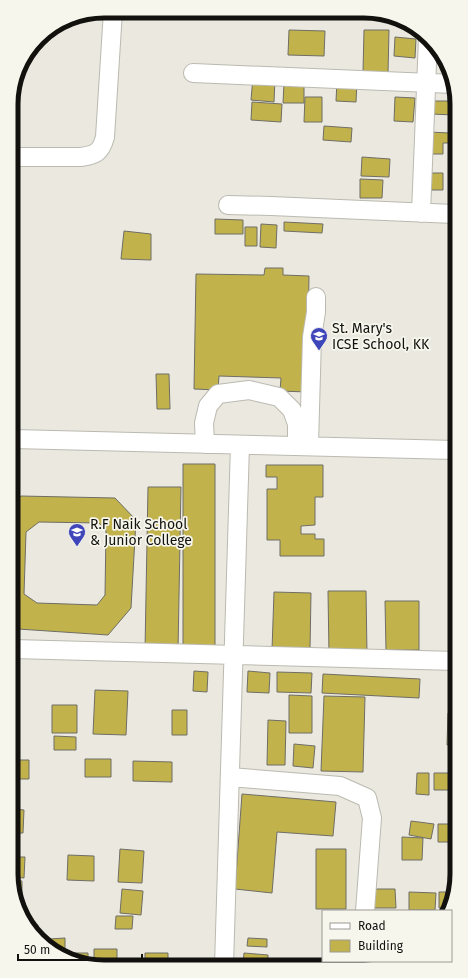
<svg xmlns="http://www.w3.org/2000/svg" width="468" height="978" viewBox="0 0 468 978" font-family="'Fira Sans',sans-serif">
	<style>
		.building { fill: #c2b24b; stroke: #6f6e66; fill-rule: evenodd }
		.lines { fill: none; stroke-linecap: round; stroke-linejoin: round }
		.minor-casing { stroke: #bbbab1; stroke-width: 20 }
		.minor { stroke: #fff; stroke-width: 18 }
		.labels { text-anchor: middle; stroke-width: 3.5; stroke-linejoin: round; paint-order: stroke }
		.poi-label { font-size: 14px; fill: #12110e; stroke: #f7f6ed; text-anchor: start }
		.rim { fill: none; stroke: #12110e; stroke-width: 5 }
	</style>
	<rect width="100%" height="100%" fill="#eae8df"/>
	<!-- building -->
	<path class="building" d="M289,30L325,31L324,56L288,55Z
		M364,30H389L388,73L363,72Z
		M395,37L416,39L415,58L394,56Z
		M253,77L275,79L274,102L251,100Z
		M337,81H357L356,102L336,101Z
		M284,83H304V103H283Z
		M305,97H322V122H304Z
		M395,97L415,98L413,122L394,121Z
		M432,101H454V115L431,114Z
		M252,102L282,104L281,122L251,120Z
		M324,126L352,128L351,142L323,140Z
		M429,132L450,133V143H443V154H429Z
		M362,157L390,159L389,177L361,176Z
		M430,173H443V190H430Z
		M360,179L383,180L382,198H360Z
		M215,219L243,220V234H215Z
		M284,222L323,224L322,233L284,231Z
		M261,224L277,225L276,248L260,247Z
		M245,227H257V246H245Z
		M124,231L151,234V260L121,259Z
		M265,268H283V275L309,276L307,392L280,391L281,378L219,376L218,390L194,389L196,274L264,275Z
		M156,374H169L170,409H157Z
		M183,464H215V646L183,645Z
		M266,465H323V497H315V525L301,526V534H315V539H324V556H280V540H267V489H277V477H266Z
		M148,487H181L178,651L145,650Z
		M21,496L115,498L136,520L131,608L108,635L18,629L13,624V505ZM39,522L99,523L106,531L105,595L97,605L37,603L24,594L26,532Z
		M328,591H366L367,655H329Z
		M274,592L311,593L310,650H272Z
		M385,601H419V650H386Z
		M194,671L208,672L207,692L193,691Z
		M248,671L270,673L269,693L247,692Z
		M277,672L312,673L311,693L277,692Z
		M323,674L420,679L419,698L322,693Z
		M95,690L128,691L126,735L93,734Z
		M289,695L312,696V733H289Z
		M324,696L365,697L363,772L321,771Z
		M52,705H77V733H52Z
		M172,710H187V735H172Z
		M448,713H456V745H447Z
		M268,720L286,721L285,765H267Z
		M54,736L76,737V750H54Z
		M294,744L315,746L313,768L293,766Z
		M85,759H111V777H85Z
		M18,760H29V779H18Z
		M133,761L172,762V782L133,781Z
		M417,773H429V795L416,794Z
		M434,773H456V790H434Z
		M242,794L336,802L333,836L277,832L272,893L235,889Z
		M14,809L24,810L23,833H14Z
		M411,821L434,824L431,839L409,835Z
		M438,824H455L454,842H438Z
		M402,837L423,838L422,860H402Z
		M120,849L144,851L142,883L118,882Z
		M316,849H346V909H316Z
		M456,852H457V880L455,883Z
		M68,855L94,856V881L67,880Z
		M14,857H25L24,878L14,877Z
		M14,880L22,881V904H18L14,898Z
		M122,889L143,891L141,915L120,913Z
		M371,889H395L396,908H371Z
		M409,892L436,893L435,910H409Z
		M439,892H452L445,908H439Z
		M116,916H133L132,929H115Z
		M31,925H38V937Z
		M65,938V955L49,947V939Z
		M248,938L267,939V947L247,946Z
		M94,949H117V965H94Z
		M70,953H88V965L70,957Z
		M145,953H168V965H145Z
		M244,953L268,955V964L243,963Z
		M347,961H370V964H347Z"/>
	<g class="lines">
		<defs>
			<path id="minor" d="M193,73L454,84
				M12,157H81C96,155 101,152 105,137L113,11
				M228,205L271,206L454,214
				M421,213L428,38
				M13,439L455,450
				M205,444L204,423L208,406L218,394L249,390L279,397L292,410L297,424V446
				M309,445L312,337L316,312V297
				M13,649L456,661
				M230,777L340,786L367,798L372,818L365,911
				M224,965L240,445"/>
		</defs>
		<!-- minor casing -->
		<use href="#minor" class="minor-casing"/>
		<!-- minor -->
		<use href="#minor" class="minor"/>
	</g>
	<!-- icons -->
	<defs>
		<symbol id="school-pin" viewBox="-11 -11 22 30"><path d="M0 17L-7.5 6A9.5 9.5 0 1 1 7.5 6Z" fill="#3f46ba" stroke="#f7f6ed"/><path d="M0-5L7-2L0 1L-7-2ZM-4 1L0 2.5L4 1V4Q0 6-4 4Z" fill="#fff"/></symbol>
	</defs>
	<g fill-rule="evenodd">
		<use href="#school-pin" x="309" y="326" width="20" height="27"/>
		<use href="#school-pin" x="67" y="522" width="20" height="27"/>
	</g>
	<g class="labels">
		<!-- poi labels -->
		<g class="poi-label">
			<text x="332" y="333">St. Mary's<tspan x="332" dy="16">ICSE School, KK</tspan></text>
			<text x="90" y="529">R.F Naik School<tspan x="90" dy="16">&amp; Junior College</tspan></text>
		</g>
	</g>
	<!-- crop -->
	<path d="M0 0H468V978H0ZM104 18H364A86 86 0 0 1 450 104V874A86 86 0 0 1 364 960H104A86 86 0 0 1 18 874V104A86 86 0 0 1 104 18Z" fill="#f7f6ed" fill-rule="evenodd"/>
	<path class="rim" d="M104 18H364A86 86 0 0 1 450 104V874A86 86 0 0 1 364 960H104A86 86 0 0 1 18 874V104A86 86 0 0 1 104 18Z"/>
	<!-- legend -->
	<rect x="322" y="910" width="130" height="52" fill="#f7f6ed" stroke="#9b9a94"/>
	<rect x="330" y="923" width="20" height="6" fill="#ffffff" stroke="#9b9a94"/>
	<text x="358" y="930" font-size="12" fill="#12110e">Road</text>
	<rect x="330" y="940" width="20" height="12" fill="#c2b24b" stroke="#9b9a94"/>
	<text x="358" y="950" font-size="12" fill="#12110e">Building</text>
	<!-- scale -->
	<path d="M18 954v6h124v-6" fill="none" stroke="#12110e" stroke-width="2"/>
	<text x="24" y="954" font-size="12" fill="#12110e" stroke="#f7f6ed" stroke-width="3" paint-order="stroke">50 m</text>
</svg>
